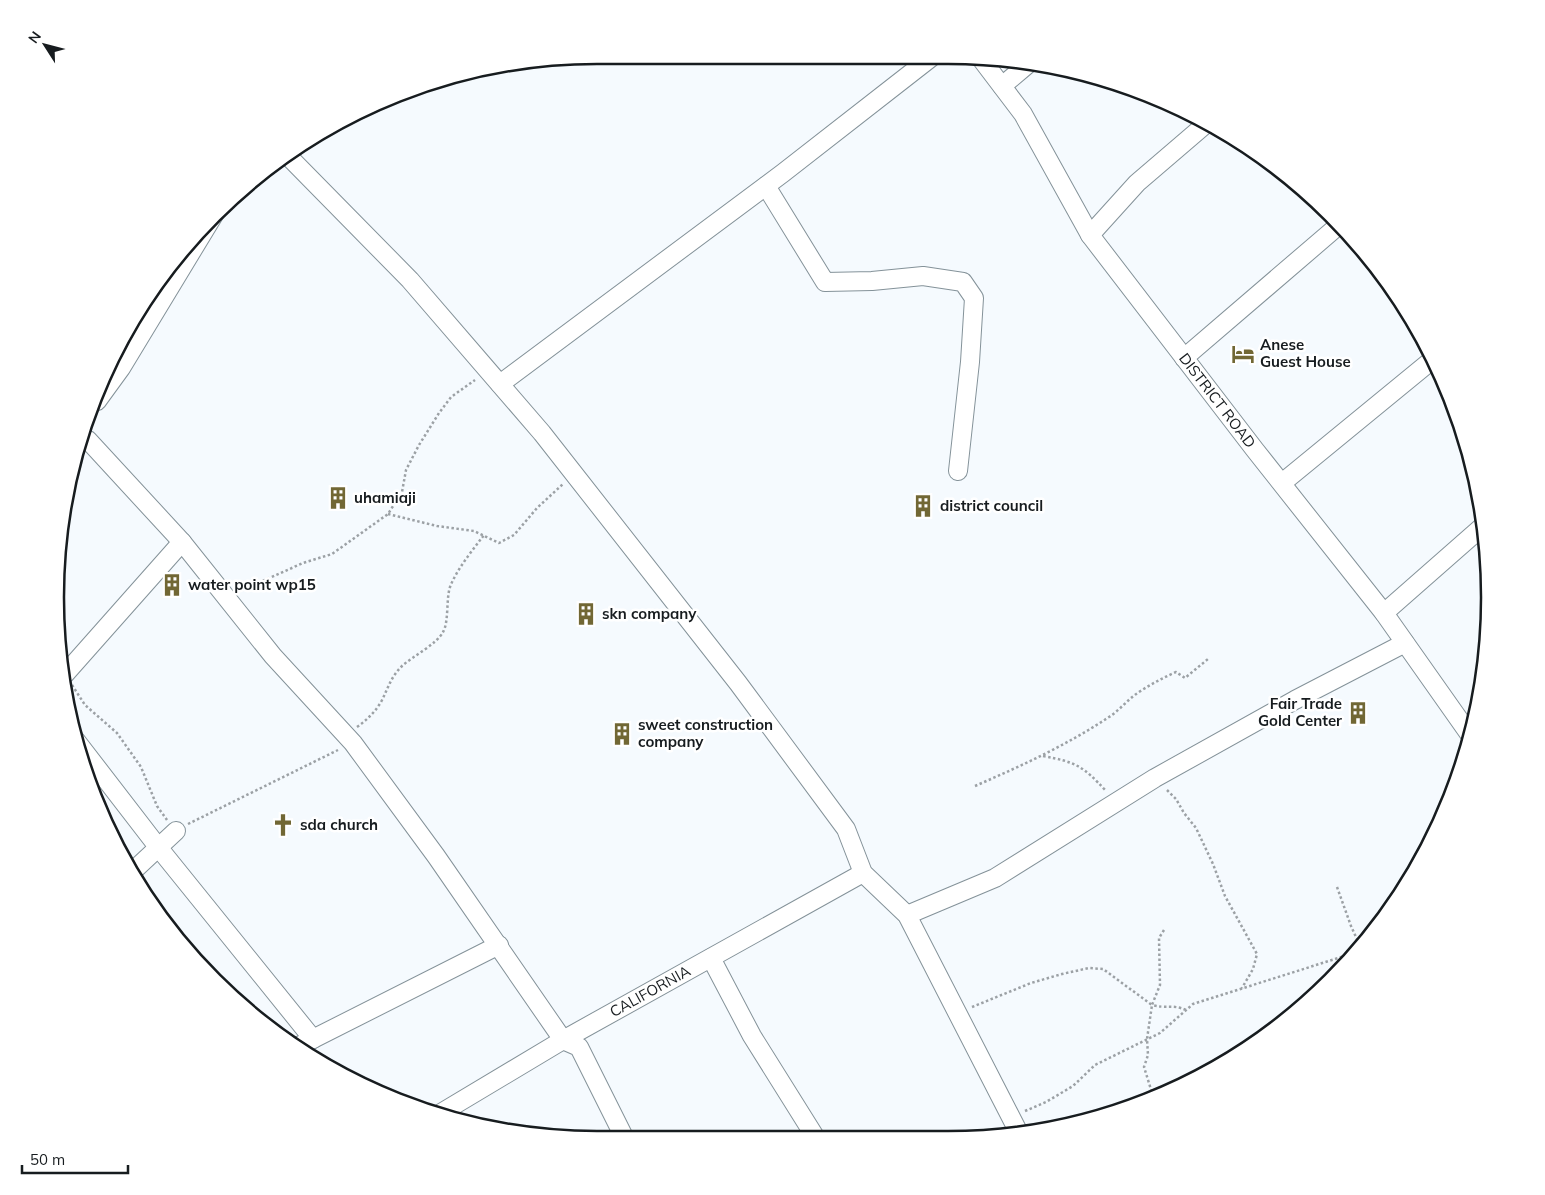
<svg xmlns="http://www.w3.org/2000/svg" width="1545" height="1195" viewBox="0 0 1545 1195" font-family="Mulish,sans-serif">
	<style>
		.lines { fill: none; stroke-linecap: round; stroke-linejoin: round }
		.minor-casing { stroke: #849299; stroke-width: 20 }
		.path { stroke: #9ca1a5; stroke-width: 2.5; stroke-dasharray: 2.5 2.5; stroke-linecap: butt }
		.minor { stroke: #fff; stroke-width: 18 }
		.labels { text-anchor: middle; stroke-width: 5; stroke-linejoin: round; paint-order: stroke }
		.poi-label { font-size: 15px; font-weight: bold; fill: #171c1f; stroke: #fff; text-anchor: start }
		.street-label { font-size: 15px; fill: #171c1f; stroke: #fff }
		.rim { fill: none; stroke: #171c1f; stroke-width: 2.5 }
	</style>
	<rect width="100%" height="100%" fill="#f5fafe"/>
	<g class="lines">
		<defs>
			<g id="minor">
				<path id="s1" d="M979,56L1023,114L1090,235L1255,450L1384,613L1470,735"/>
				<path d="M1002,86L1028,64"/>
				<path d="M289,157L410,280L542,433L738,683L846,829L863,873L907,915L1020,1135"/>
				<path d="M766,186L825,282L872,281L923,276L963,282L974,298L970,362L958,471"/>
				<path d="M1090,235L1137,183L1207,123"/>
				<path d="M1184,358L1339,225"/>
				<path d="M500,384L783,173L933,56"/>
				<path d="M97,401L121,368L215,213"/>
				<path d="M82,438L88,440L182,542L273,656L353,743L436,856L563,1040L579,1047L623,1135"/>
				<path d="M1282,483L1432,360"/>
				<path d="M1384,613L1483,526"/>
				<path d="M65,674L182,542"/>
				<path d="M74,738L158,847L313,1039"/>
				<path d="M132,872L176,831"/>
				<path d="M907,915L995,878L1155,778L1295,700L1405,643"/>
				<path d="M711,958L752,1036L814,1135"/>
				<path d="M295,1048L499,945"/>
				<path id="s2" d="M441,1113L563,1040L863,873"/>
			</g>
		</defs>
		<!-- minor casing -->
		<use href="#minor" class="minor-casing"/>
		<!-- path -->
		<path class="path" d="M388,514L437,526L474,531L499,543L514,535L537,508L563,484
			M239,589L265,580L303,563L332,554L388,514L402,492L406,470L419,445L439,413L451,397L475,380
			M72,685L85,705L117,733L141,767L157,806L167,820
			M357,727C367,720 375,712 381,702C388,689 390,678 402,666C413,656 437,644 443,632C449,622 446,599 450,587C457,569 472,551 484,535
			M1043,756C1076,762 1083,766 1106,791
			M975,786C1021,766 1067,745 1109,717C1120,710 1128,699 1139,692C1151,684 1163,678 1176,672L1185,678L1208,659
			M1167,790L1176,799L1184,813L1196,828L1213,864L1225,896L1257,954L1253,969L1242,988
			M188,824L338,750
			M1337,887L1351,926L1360,946
			M1164,930L1159,938L1160,985L1152,1005C1166,1009 1173,1004 1186,1010
			M972,1007L1031,983L1062,974L1089,968L1103,969L1152,1005L1147,1039L1148,1055L1144,1067L1153,1096
			M1025,1111L1046,1102L1073,1086L1095,1065L1160,1033L1193,1004L1354,953"/>
		<!-- minor -->
		<use href="#minor" class="minor"/>
	</g>
	<!-- icons -->
	<defs>
		<symbol id="hotel-bare" viewBox="-9 -9 18 18"><path d="M-6-4.5h1.5V1H6V5H4.5V3h-9V5H-6ZM-4 0a1.8 1.8 0 1 1 3.6 0ZM.5 0V-2.5h3Q6-2.5 6 0Z" fill="#716734" stroke="#fff" stroke-width="2.5" paint-order="stroke"/></symbol>
		<symbol id="building-bare" viewBox="-9 -9 18 18"><path d="M-4-6H4V6H1V3H-1V6H-4ZM-2.5-4.3h1.7v1.8h-1.7ZM.8-4.3h1.7v1.8H.8ZM-2.5-1h1.7V.8h-1.7ZM.8-1h1.7V.8H.8Z" fill="#716734" stroke="#fff" stroke-width="2.5" paint-order="stroke"/></symbol>
		<symbol id="church-bare" viewBox="-9 -9 18 18"><path d="M-1.2-6h2.4v3.5h3.3v2.4h-3.3V6h-2.4V-.1h-3.3v-2.4h3.3Z" fill="#716734" stroke="#fff" stroke-width="2.5" paint-order="stroke"/></symbol>
	</defs>
	<g fill-rule="evenodd">
		<use href="#hotel-bare" x="1227" y="338" width="32" height="32"/>
		<use href="#building-bare" x="322" y="482" width="32" height="32"/>
		<use href="#building-bare" x="907" y="490" width="32" height="32"/>
		<use href="#building-bare" x="156" y="569" width="32" height="32"/>
		<use href="#building-bare" x="570" y="598" width="32" height="32"/>
		<use href="#building-bare" x="1342" y="697" width="32" height="32"/>
		<use href="#building-bare" x="606" y="718" width="32" height="32"/>
		<use href="#church-bare" x="267" y="809" width="32" height="32"/>
	</g>
	<g class="labels">
		<!-- poi labels -->
		<g class="poi-label">
			<text x="1260" y="350">Anese<tspan x="1260" dy="17">Guest House</tspan></text>
			<text x="354" y="503">uhamiaji</text>
			<text x="940" y="511">district council</text>
			<text x="188" y="590">water point wp15</text>
			<text x="602" y="619">skn company</text>
			<text x="1342" y="709" text-anchor="end">Fair Trade<tspan x="1342" dy="17">Gold Center</tspan></text>
			<text x="638" y="730">sweet construction<tspan x="638" dy="17">company</tspan></text>
			<text x="300" y="830">sda church</text>
		</g>
		<!-- street labels -->
		<g class="street-label">
			<text dy="5" stroke="none"><textPath href="#s1" startOffset="420">DISTRICT ROAD</textPath></text>
			<text dy="5" stroke="none"><textPath href="#s2" startOffset="242">CALIFORNIA</textPath></text>
		</g>
	</g>
	<!-- crop -->
	<path d="M0 0H1545V1195H0ZM597 64H948A533 533 0 0 1 1481 597V598A533 533 0 0 1 948 1131H597A533 533 0 0 1 64 598V597A533 533 0 0 1 597 64Z" fill="#fff" fill-rule="evenodd"/>
	<path class="rim" d="M597 64H948A533 533 0 0 1 1481 597V598A533 533 0 0 1 948 1131H597A533 533 0 0 1 64 598V597A533 533 0 0 1 597 64Z"/>
	<!-- north arrow -->
	<g transform="translate(45 45) rotate(306)" stroke="#ffffff" stroke-width="4" paint-order="stroke">
	<path d="M0-4L9 19L0 12L-9 19Z" fill="#171c1f"/>
	<text y="-8" font-size="14" font-weight="bold" text-anchor="middle" fill="#171c1f">N</text>
	</g>
	<!-- scale -->
	<path d="M22 1165v8h106v-8" fill="none" stroke="#171c1f" stroke-width="2.5"/>
	<text x="30" y="1165" font-size="15" fill="#171c1f" stroke="#ffffff" stroke-width="4" paint-order="stroke">50 m</text>
</svg>
